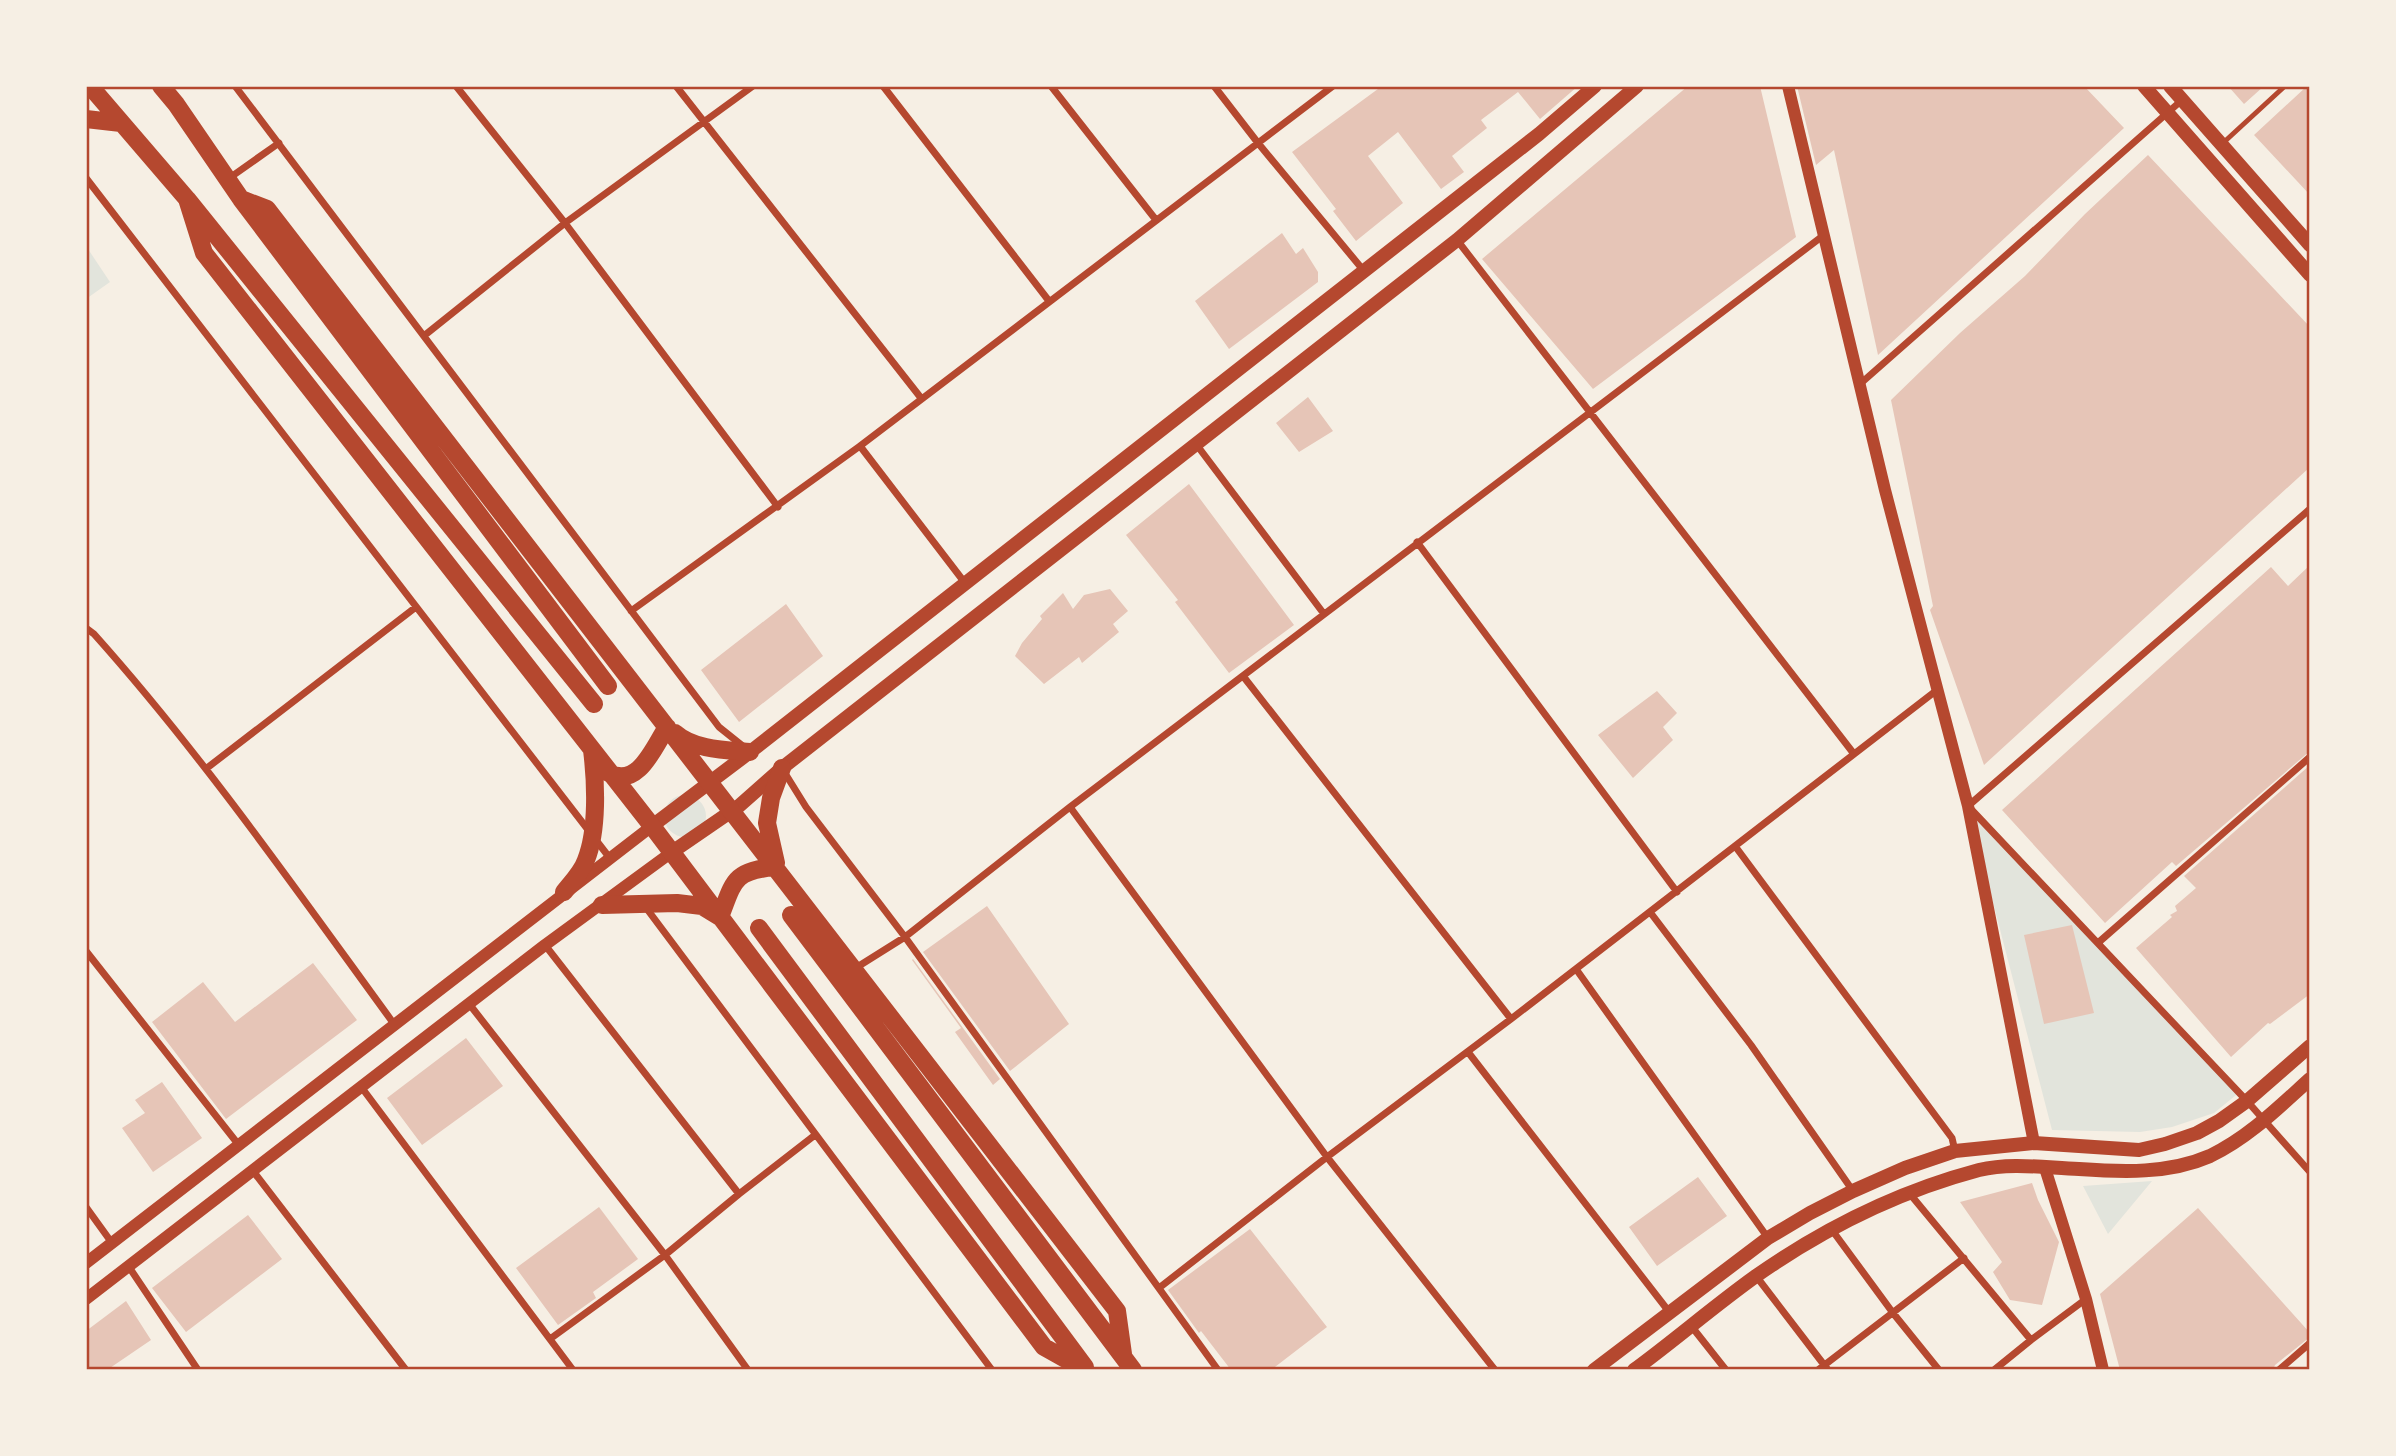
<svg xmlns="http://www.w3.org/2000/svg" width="2396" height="1456" viewBox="0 0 2396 1456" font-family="Lora,serif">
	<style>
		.green { fill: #e2e4dc }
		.building { fill: #e6c5b7 }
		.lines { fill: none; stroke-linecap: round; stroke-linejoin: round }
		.service { stroke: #b5482f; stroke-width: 5 }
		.minor { stroke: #b5482f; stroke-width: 7 }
		.tertiary { stroke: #b5482f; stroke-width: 12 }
		.secondary { stroke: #b5482f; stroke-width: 14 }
		.primary { stroke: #b5482f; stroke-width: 18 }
		.neatline { fill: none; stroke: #b5482f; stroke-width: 2.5 }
	</style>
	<rect width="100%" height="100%" fill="#f6efe4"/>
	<!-- green -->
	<path class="green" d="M86,246L110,282L86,299Z
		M664 816a21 21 0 1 1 42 0a21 21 0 1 1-42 0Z
		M1968,806L2241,1091L2214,1113L2172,1127L2140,1132L2052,1130Z
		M2152,1181L2108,1234L2083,1186Z"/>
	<!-- building -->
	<path class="building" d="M1382,86H1578L1540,119L1518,92L1481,120L1487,128L1452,156L1464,172L1441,189L1398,132L1368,156L1403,203L1356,241L1333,211L1336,209L1292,152Z
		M1688,86H1760L1796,237L1593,389L1482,259Z
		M1797,86H2084L2124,128L1878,355L1834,150L1816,165Z
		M2228,86H2264L2244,104Z
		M2307,86H2310V195L2254,135Z
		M2148,155L2310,327V467L1984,765L1930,610L1933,606L1891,400L1960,333L2025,276L2085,214Z
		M1282,233L1296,254L1303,248L1318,272V282L1229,349L1195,301Z
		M1308,397L1333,431L1299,452L1276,423Z
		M1189,484L1294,625L1229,673L1175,602L1178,600L1126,535Z
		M2310,565V751L2176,866L2172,862L2105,923L2002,810L2271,567L2288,586Z
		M1110,589L1128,611L1113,624L1119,632L1082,663L1079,657L1044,684L1015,656L1022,643L1042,619L1040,616L1063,593L1073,609L1084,595Z
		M786,604L823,656L739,722L701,670Z
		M1657,691L1677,713L1663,727L1673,740L1633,778L1598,735Z
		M2310,765V994L2270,1024L2268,1023L2231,1057L2136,948L2172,917L2170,915L2177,911L2175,906L2196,888L2184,876Z
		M987,906L1069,1024L1010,1071L923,952Z
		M2072,925L2094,1013L2044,1024L2024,935Z
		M913,959L1000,1079L993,1085L955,1032L961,1028L912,960Z
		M313,963L357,1020L226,1119L152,1022L203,982L235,1022Z
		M466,1038L503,1086L422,1145L387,1098Z
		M162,1082L202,1138L153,1172L122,1128L145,1113L135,1100Z
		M1698,1177L1727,1216L1657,1266L1629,1227Z
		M2032,1183L2038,1200L2059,1242L2042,1305L2010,1300L1993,1272L2002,1262L1960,1202Z
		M599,1207L638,1259L593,1292L596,1298L558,1325L516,1268Z
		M2198,1208L2310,1333V1337L2275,1365L2273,1370H2120L2100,1294Z
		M248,1215L282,1259L186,1332L152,1288Z
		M1250,1229L1327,1327L1271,1370H1231L1201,1331L1199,1333L1168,1290Z
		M126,1301L151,1340L107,1370H86V1331Z"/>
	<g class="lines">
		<!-- service -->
		<path class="service" d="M2223,143L2285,86"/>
		<!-- minor -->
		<path class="minor" d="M235,86L719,727L744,747
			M456,86L565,223L778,507
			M676,86L921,398
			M883,86L1049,301
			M1051,86L1156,220
			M1214,86L1258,143L1364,271
			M86,178L609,857
			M228,179L279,143
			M1457,240L1854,754
			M425,335L565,223L753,86
			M1860,384L2182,100
			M1196,444L1324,614
			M860,446L965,583
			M2310,509L1968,806L2247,1101L2310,1172
			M1417,542L1677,892
			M631,611L860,446L1333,86
			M86,628L94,634C203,756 297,891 394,1024
			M1243,676L1511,1019
			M207,768L416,607
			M783,770L806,807L905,937L1218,1370
			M1070,807L1327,1157L1495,1370
			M1735,846L1952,1138L1955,1151
			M644,905L992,1370
			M1650,912L1751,1045L1853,1191
			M2099,942L2310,757
			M545,945L739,1194
			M86,951L238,1144
			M854,969L905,937L1070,807L1824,235
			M1576,969L1768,1238
			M470,1005L665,1255L748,1370
			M1468,1052L1670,1313
			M362,1088L573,1370
			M253,1171L406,1370
			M1910,1194L2031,1340
			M86,1207L112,1243
			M1832,1230L1893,1313L1939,1370
			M129,1267L198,1370
			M1756,1276L1828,1370
			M1159,1288L1327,1157L1511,1019L1937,690
			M1692,1327L1726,1370
			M550,1339L665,1255L739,1194L815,1135
			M1818,1370L1964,1258
			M1994,1370L2031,1340L2086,1299
			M2279,1370L2310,1343"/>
		<!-- tertiary -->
		<path class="tertiary" d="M1788,86L1885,490L1968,806L2034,1143
			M2045,1168L2086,1299L2103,1370
			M86,1263L652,826
			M86,1299L545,945L672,852"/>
		<!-- secondary -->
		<path class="secondary" d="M2144,86L2310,275
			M2170,86L2310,245
			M652,826L750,752L1539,134L1595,86
			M672,852L739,806L782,768L1457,240L1637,86
			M1594,1370L1768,1238L1810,1213L1853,1191L1905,1168L1955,1151L2034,1143L2139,1150L2165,1144L2197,1133L2219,1121L2247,1101L2310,1046
			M1634,1370C1675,1340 1714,1306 1756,1276C1823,1229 1900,1191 1979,1170C2011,1162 2047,1168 2079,1169C2122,1172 2169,1174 2210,1156C2248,1138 2279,1107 2310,1079"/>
		<!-- primary -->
		<path class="primary" d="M90,86L187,199L594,704
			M161,86L176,104L241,199L608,686
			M86,119L121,123
			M187,199L204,253L652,826L1044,1347L1085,1370
			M241,199L267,209L1117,1311L1123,1354
			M675,733C694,750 726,750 750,752
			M609,773C638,789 654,747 667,727
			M776,863L767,823L771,798L782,768
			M564,892C571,883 582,872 586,860C598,830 596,782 592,750
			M602,905L677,903L702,906L720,917C734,881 733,871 775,867
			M791,915L1133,1370
			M759,928L1085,1367"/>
	</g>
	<!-- border -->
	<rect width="2396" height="1456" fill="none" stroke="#f6efe4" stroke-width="175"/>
	<rect x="88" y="88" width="2220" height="1280" class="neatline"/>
</svg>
